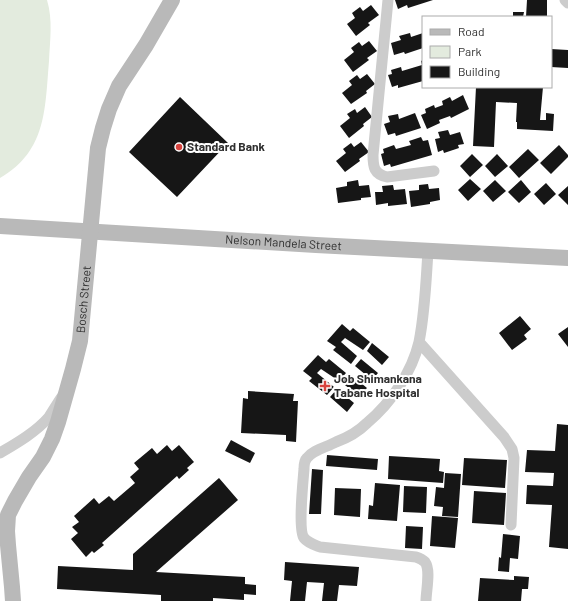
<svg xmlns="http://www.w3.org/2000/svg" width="568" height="601" viewBox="0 0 568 601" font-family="Barlow,sans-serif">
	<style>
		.green { fill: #e3ebde }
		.building { fill: #161616 }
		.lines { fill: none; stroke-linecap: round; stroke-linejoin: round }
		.street { stroke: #ccc; stroke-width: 11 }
		.secondary { stroke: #b9b9b9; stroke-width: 16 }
		.poi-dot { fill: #d7443f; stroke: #fff; stroke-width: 1.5 }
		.labels { text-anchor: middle; stroke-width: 4; stroke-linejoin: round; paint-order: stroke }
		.poi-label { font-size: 12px; font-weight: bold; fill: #2f2f2f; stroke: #fff; text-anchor: start }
		.street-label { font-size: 12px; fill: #2f2f2f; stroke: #fff }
	</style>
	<rect width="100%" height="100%" fill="#fff"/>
	<!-- green -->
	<path class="green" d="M0,0H47C53,20 50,40 49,61C45,108 47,151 0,178Z"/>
	<!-- building -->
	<path class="building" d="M395,0H433L408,8L407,5L398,9Z
		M527,0H547V17H526Z
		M371,5L379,15L368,23L370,25L356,36L347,24L355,18L352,13L360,7L363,11Z
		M513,12H524L523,17H513Z
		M410,33L411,37L423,33V48L405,54L404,52L394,55L391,43L401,40L399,36Z
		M369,41L377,51L367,58L369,60L353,72L344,60L354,52L351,48L359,42L362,46Z
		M551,49L568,50V68L551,67Z
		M423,60V81L398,88V85L392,87L388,75L392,74L391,70L401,67L402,71L422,65L421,61Z
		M367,74L375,84L366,91L367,93L351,104L342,93L352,85L349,81L357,75L360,79Z
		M476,87H543L540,120H546V113L554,114L553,131L517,129V122H516L517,103L496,102L494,147L473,146Z
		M463,95L469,109L451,118L450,116L439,120L440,123L427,129L421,115L426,113L425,109L434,105L435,108L443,105L442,101L450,97L452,101Z
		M180,97L228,143L177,197L129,152Z
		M365,107L372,117L363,124L364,126L349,138L340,126L350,118L347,114L355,109L357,113Z
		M415,113L421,128L396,136L395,133L388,135L384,124L390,122L388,116L398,114L399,119Z
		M448,130L450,135L460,132L464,144L458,145L459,148L444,153L443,150L438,152L435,139L440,138L438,132Z
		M421,137L423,141L428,140L432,155L391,167L390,164L384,166L381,154L384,153L383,149L394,145L396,149L411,145L409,141Z
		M361,142L369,152L359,159L360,161L345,172L336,161L346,153L343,149L351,143L354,147Z
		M559,145L568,155V157L551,174L540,163Z
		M528,149L539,160L519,178L509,167Z
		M472,154L483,165L470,177L460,166Z
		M497,154L508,166L495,177L485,166Z
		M470,179L481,189L468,201L458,190Z
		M358,180L359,186L369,185L371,197L361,198V200L338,203L336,188L347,186V182Z
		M495,180L506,191L493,202L483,191Z
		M521,180L531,192L519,203L508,192Z
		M546,183L556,194L544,205L534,194Z
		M428,184L429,189L439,188L440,200L430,202V204L411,207L409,191L419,190V185Z
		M393,185L394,190L405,189L407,204L388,206V203L376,205L375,192H383L382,186Z
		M568,186V205L558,195Z
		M520,316L531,329L524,335L527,339L512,350L499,333Z
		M342,324L350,331L353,328L370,342L363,350L345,338L341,342L357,356L351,364L333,350L336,347L327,341Z
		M568,327V347L558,334Z
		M372,343L389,357L382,365L367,351Z
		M318,355L326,362L329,359L346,373L339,381L321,369L317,373L334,387L327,395L309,381L312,378L303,371Z
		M361,359L378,373L372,380L355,366Z
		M349,373L367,388L359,396L341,382Z
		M337,389L354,403L347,412L330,397Z
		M248,391L294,394L293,401H298L296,442L286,441V435L241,433L243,398L248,399Z
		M557,424L568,425V549L549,547L552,505L526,504L527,485L553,486L554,473L525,472L527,450L555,451Z
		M231,440L255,453L250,463L225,451Z
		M167,445L172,451L179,445L194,462L187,468L189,470L179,479L177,476L102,543L104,545L94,553L92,551L86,557L71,539L78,533L72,527L79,522L74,516L94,498L99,504L109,496L114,501L135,483L130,477L139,469L134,463L152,448L157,454Z
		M327,455L378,459L377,470L326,466Z
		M389,456L440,459L439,471L444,472L443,483L388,479Z
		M464,458L507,460L505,488L462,485Z
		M312,469L323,470L321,514H309Z
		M445,473L461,474L458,517L442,516L443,507L434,506L436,487L444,488Z
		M219,478L238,500L156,572L245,577V584L256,585V595L244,594V600L213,598V601H161V595L57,589L58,566L133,570V554Z
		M375,483L400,485L397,521L368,519L369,505L373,506Z
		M404,486L427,487L426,513L403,512Z
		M335,488L361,489L360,517L334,515Z
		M474,491L506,493L504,525L472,523Z
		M432,516L458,518L455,548L430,546Z
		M406,526L423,527L422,549L405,548Z
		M503,534L520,536L518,559L510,558L509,572L498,571L499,557L501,558Z
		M285,562L359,567L357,586L339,585L337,601H322L324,583L307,582L305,601H290L292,581L284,580Z
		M514,576L529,577L528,589H522L521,601H478L480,578L514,580Z"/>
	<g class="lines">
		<!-- street -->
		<path class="street" d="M388,0L373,155C373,167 374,174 387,177L434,171
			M565,0L568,3
			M419,342L504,437L512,449L514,458L511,525
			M0,453C17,443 36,432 49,417C53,411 57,404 61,398
			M426,601C426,591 431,570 425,562C423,560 419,558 416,557L320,547C315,545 308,543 304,538C298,530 303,482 304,469C304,465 304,461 307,458C313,450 327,447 336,442C347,438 359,431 367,423C391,403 412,372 419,342C425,312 426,281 428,251"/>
		<!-- secondary -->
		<g class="secondary">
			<path id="s1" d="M0,226L316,245L568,258"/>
			<path id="s2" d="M13,601L12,587L8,545L7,531L8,515L15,501L29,477L43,457L52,439L58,422L73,369L80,341L98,148L103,128L109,109L119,86L146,45L172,0"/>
		</g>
	</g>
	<!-- markers -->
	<g class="poi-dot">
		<circle cx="179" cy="147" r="4"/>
		<path d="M323 380h4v4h4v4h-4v4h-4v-4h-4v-4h4z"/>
	</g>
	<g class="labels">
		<!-- poi labels -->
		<g class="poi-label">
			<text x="187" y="151">Standard Bank</text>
			<text x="334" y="383">Job Shimankana<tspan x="334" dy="14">Tabane Hospital</tspan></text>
		</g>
		<!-- street labels -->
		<g class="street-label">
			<text dy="4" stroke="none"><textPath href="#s1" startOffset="284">Nelson Mandela Street</textPath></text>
			<text dy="4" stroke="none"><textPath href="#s2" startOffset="318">Bosch Street</textPath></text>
		</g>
	</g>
	<!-- legend -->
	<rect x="422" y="16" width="130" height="72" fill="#ffffff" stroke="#acacac"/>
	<rect x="430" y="29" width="20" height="6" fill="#b9b9b9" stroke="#acacac"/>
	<text x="458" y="36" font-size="12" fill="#2f2f2f">Road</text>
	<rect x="430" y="46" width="20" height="12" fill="#e3ebde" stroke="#acacac"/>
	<text x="458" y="56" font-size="12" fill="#2f2f2f">Park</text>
	<rect x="430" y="66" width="20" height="12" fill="#161616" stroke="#acacac"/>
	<text x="458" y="76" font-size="12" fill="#2f2f2f">Building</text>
</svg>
